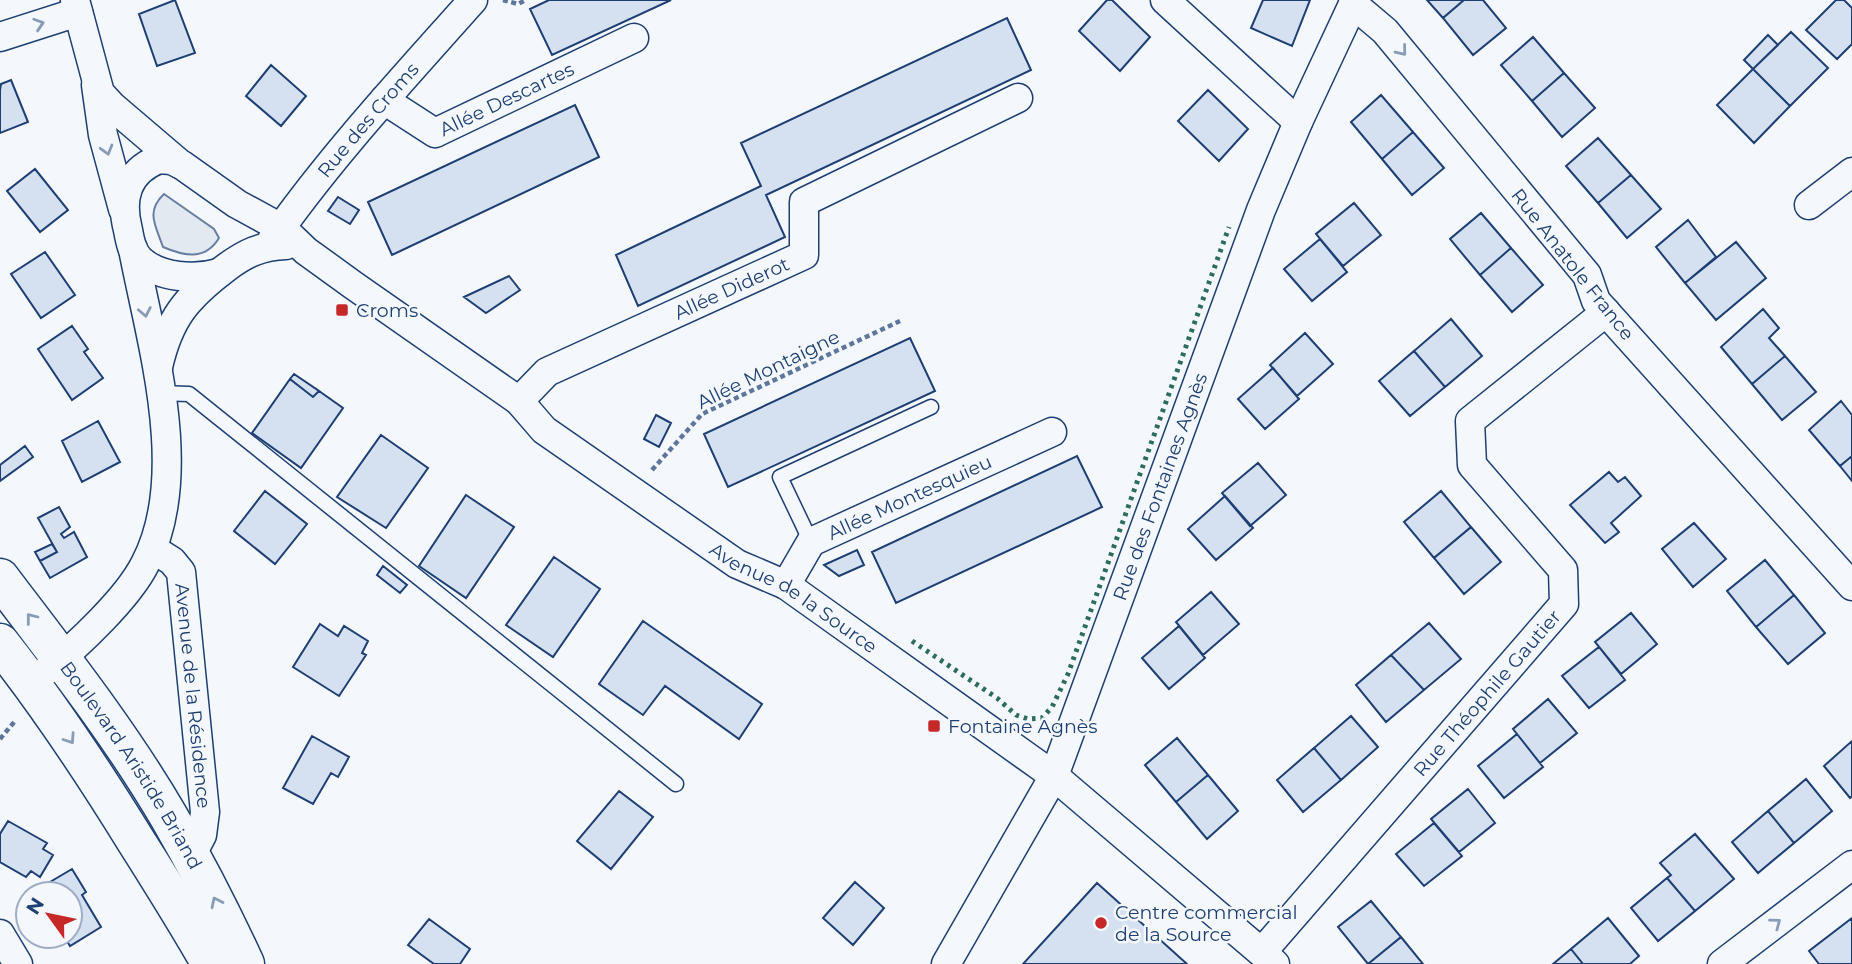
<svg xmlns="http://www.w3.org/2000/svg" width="1852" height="964" viewBox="0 0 1852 964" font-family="Montserrat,sans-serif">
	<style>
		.green { fill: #e3e9f0; stroke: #687fa3; stroke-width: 2 }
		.building { fill: #d5e0f0; stroke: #1d3f73; stroke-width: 2 }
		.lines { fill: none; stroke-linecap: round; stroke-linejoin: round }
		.lane-casing { stroke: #1d3f73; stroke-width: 17 }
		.street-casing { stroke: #1d3f73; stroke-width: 31 }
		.secondary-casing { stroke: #1d3f73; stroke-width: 41 }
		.path { stroke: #5e769c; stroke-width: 4.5; stroke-dasharray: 5 3.5; stroke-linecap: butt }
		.lane { stroke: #f4f7fb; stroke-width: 14 }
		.street { stroke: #f4f7fb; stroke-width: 28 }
		.secondary { stroke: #f4f7fb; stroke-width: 38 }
		.hedge { stroke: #2c6c60; stroke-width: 5; stroke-dasharray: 3.5 5; stroke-linecap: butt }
		.oneway { stroke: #889bb7 }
		.poi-dot { fill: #c62828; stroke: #f4f7fb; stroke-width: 2.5 }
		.labels { text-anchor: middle; stroke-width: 5; stroke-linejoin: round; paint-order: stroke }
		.street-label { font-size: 19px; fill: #1d3f73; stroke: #f4f7fb }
		.poi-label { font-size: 19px; fill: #1d3f73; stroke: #f4f7fb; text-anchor: start }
	</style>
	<rect width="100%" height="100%" fill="#f4f7fb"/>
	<!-- green -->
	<path class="green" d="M164,194L214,229L219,238C205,261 184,256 163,247C156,226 145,212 164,194Z"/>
	<!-- building -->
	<path class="building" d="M175,0L195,53L157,66L139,14Z
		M549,0H671L552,55L530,9Z
		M1107,0H1112L1150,37L1120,71L1079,31Z
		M1263,0H1310L1292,46L1251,28Z
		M1427,0H1464L1443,18Z
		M1464,0H1483L1506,28L1473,55L1443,18Z
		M1836,0H1844L1852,8V44L1837,59L1806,30Z
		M1007,18L1031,70L766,195L785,237L638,306L616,255L761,186L741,143Z
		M1791,32L1828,68L1790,106L1753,69Z
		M1768,35L1778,45L1753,69L1744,60Z
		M1533,37L1564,73L1532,101L1501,65Z
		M271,65L306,96L281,126L246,96Z
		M1753,69L1790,106L1754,143L1717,105Z
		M1564,73L1595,108L1562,137L1532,101Z
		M11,80L28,122L0,133V90L1,84Z
		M1208,90L1248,129L1219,161L1178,121Z
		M1381,95L1413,132L1382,159L1351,122Z
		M575,105L599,157L392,255L368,202Z
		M1413,132L1444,168L1412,195L1382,159Z
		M1598,138L1631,175L1598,203L1566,166Z
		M35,169L68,210L40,232L7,191Z
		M1631,175L1661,209L1627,238L1598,203Z
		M338,197L359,210L350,224L328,211Z
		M1354,203L1381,235L1343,266L1316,234Z
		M1481,213L1511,248L1480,275L1450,239Z
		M1688,220L1716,257L1685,283L1656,247Z
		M1320,239L1347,272L1312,301L1284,269Z
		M1736,242L1766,278L1716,320L1685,283Z
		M1511,248L1543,285L1512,312L1480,275Z
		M45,252L75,295L41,318L11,274Z
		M509,276L520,290L486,313L464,297Z
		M1763,309L1779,328L1769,338L1785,356L1752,384L1721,347Z
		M1451,319L1482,356L1445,387L1414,351Z
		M72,326L88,349L84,352L103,378L72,400L38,349Z
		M1305,333L1333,364L1297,396L1270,365Z
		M910,338L935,391L728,487L704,434Z
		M1414,351L1445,387L1410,416L1379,381Z
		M1785,356L1816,392L1782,420L1752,384Z
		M1273,368L1299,399L1265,429L1238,399Z
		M294,374L319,391L313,397L290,379Z
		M290,379L313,397L319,391L343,408L301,468L252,433Z
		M1841,401L1852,415V456L1840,466L1809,430Z
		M656,415L671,423L659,447L644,439Z
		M98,421L120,462L82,482L62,441Z
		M381,435L428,468L386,528L337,497Z
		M25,446L33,457L0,481V465Z
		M1077,456L1102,507L896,603L872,552Z
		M1852,456V481L1840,466Z
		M1258,463L1286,495L1250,526L1222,493Z
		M1609,472L1618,482L1625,477L1641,496L1611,523L1619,532L1605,543L1570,505Z
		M265,491L307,524L275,564L234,531Z
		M1441,491L1471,527L1434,558L1404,522Z
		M466,495L514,527L466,598L419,566Z
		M1225,496L1253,528L1216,560L1188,529Z
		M59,507L70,527L61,534L64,538L74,532L87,557L50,578L40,561L57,552L38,518Z
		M1694,523L1726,559L1693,587L1662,549Z
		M1471,527L1501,562L1464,594L1434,558Z
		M52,544L57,552L40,561L35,552Z
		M857,550L864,565L839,576L824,565Z
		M554,557L600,589L553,657L506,625Z
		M1765,560L1794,595L1756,627L1727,591Z
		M383,566L407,585L400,593L377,575Z
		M1211,592L1239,624L1203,655L1176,622Z
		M1794,595L1825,633L1788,664L1756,627Z
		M1631,613L1657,644L1621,674L1595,642Z
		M643,621L762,704L739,739L665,686L643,715L599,684Z
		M1429,623L1461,659L1424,690L1391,655Z
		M320,624L338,636L344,626L368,641L362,653L366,655L339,696L293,667Z
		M1179,626L1205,658L1169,689L1142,658Z
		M1599,647L1625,680L1589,708L1562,676Z
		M1391,655L1424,690L1386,722L1356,685Z
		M1548,699L1577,733L1540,763L1513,729Z
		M1351,716L1378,747L1341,780L1314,748Z
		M1517,734L1543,767L1504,798L1478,766Z
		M312,736L349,757L338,777L331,773L313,804L283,788Z
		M1177,738L1208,775L1176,802L1145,765Z
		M1852,741V796L1850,798L1824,766Z
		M1314,748L1341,780L1303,812L1277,780Z
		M1208,775L1238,811L1207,839L1176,802Z
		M1806,779L1832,811L1794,843L1768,811Z
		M1468,789L1495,823L1459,852L1431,819Z
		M619,791L653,817L611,869L577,841Z
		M1768,811L1794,843L1758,873L1732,842Z
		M8,821L47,843L43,849L53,855L40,877L31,871L26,877L0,862V834Z
		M1434,823L1462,856L1424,886L1396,854Z
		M1695,834L1734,879L1695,911L1667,878L1671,875L1660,863Z
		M72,869L86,892L82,895L101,927L70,946L64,936H70V894H58L50,882Z
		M1667,878L1695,911L1658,941L1631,908Z
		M855,882L884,908L853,945L823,918Z
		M1097,883L1187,964H1023Z
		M1371,901L1401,937L1368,964L1338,927Z
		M1608,918L1639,956L1630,964H1583L1571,949Z
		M1852,918V964H1819L1809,951Z
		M429,919L470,949L460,964H434L408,945Z
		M1401,937L1423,964H1368Z
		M1571,949L1583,964H1553Z"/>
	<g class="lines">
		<defs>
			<path id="lane" d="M159,393L189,394L676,784
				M811,542L780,477L931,407"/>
			<g id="street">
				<path d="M75,0L100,93L112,106L180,164"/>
				<path d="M1165,0L1298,122"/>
				<path d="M1353,4L1385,31L1587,275L1596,301L1852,586"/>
				<path d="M0,37L78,12"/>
				<path d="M96,85L103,135L123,209"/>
				<path id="s1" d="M384,100L435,133L634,38"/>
				<path d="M1809,205L1852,172"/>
				<path id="s2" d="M268,246C329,158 402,80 473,0"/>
				<path id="s3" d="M219,273C195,280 160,278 140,260C132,252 130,241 128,230C120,199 126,172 159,159L171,160L182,165L237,204L283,229L306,251L353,285L519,401L544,430L737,564L786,585L1054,776L1275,964"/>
				<path d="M158,367C169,318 187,297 227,267C246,253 261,246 286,245"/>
				<path id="s4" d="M519,401L547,372L804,255V202L1018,98"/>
				<path id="s5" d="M153,549L172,561L181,572L205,812L202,835L191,856"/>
				<path id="s6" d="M786,585L811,542L1052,432"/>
				<path d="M47,670C77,646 128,598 145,564C192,475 151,343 133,249"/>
				<path d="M0,934L18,964"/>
				<path id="s7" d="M1262,952L1564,604L1563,570L1472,465L1470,421L1606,312"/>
				<path id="s8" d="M946,964L1054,776L1261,210L1298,122L1355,0"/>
				<path d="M1722,964L1852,865"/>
			</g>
			<g id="secondary">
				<path id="s9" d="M0,578C59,656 120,733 169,817C197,865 222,914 245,964"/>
				<path d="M0,643C50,706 94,773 136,841C162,882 187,922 211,964"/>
			</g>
		</defs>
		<!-- lane casing -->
		<use href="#lane" class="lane-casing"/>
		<!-- street casing -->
		<use href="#street" class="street-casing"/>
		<!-- secondary casing -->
		<use href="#secondary" class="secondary-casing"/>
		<!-- path -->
		<path class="path" d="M503,0L518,4L526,0
			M652,470L702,414L900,321
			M0,739L15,721"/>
		<!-- lane -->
		<use href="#lane" class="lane"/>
		<!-- street -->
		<use href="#street" class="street"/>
		<!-- secondary -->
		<use href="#secondary" class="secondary"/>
		<!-- hedge -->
		<path class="hedge" d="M912,641L997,698L1016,715L1028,719L1042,718L1052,707L1068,674L1229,227"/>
	</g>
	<!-- one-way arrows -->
	<defs><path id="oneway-chevron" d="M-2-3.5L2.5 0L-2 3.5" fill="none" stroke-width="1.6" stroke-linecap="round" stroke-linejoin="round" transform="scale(1.75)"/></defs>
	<g class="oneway">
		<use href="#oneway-chevron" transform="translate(39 24) rotate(-18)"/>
		<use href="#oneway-chevron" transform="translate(1402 51) rotate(51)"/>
		<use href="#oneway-chevron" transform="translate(107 150) rotate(74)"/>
		<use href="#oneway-chevron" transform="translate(145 312) rotate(79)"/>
		<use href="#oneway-chevron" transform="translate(31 618) rotate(-128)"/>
		<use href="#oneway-chevron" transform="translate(70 739) rotate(56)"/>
		<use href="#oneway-chevron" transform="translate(216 902) rotate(-116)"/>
		<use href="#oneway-chevron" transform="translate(1776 923) rotate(-37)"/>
	</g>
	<!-- markers -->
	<g class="poi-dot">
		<rect x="335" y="303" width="14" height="14" rx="3.5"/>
		<rect x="927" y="719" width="14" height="14" rx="3.5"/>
		<circle cx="1101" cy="923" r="7"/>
	</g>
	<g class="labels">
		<!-- street labels -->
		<g class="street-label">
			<text dy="7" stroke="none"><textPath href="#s1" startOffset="140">Allée Descartes</textPath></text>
			<text dy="7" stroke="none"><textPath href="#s2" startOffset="161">Rue des Croms</textPath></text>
			<text transform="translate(1573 264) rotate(52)" y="7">Rue Anatole France</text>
			<text dy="7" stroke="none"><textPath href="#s4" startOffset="243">Allée Diderot</textPath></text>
			<text transform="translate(768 369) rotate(-26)" y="7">Allée Montaigne</text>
			<text dy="7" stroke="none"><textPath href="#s8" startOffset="525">Rue des Fontaines Agnès</textPath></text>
			<text dy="7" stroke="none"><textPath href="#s6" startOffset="158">Allée Montesquieu</textPath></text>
			<text dy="7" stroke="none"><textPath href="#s3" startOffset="978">Avenue de la Source</textPath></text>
			<text dy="7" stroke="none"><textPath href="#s7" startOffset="343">Rue Théophile Gautier</textPath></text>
			<text dy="7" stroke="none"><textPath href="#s5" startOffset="161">Avenue de la Résidence</textPath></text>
			<text dy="7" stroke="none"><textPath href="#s9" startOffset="229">Boulevard Aristide Briand</textPath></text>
		</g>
		<!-- poi labels -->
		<g class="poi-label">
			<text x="356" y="317">Croms</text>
			<text x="948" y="733">Fontaine Agnès</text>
			<text x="1115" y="919">Centre commercial<tspan x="1115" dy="22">de la Source</tspan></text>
		</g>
	</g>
	<!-- north arrow -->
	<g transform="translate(49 915) rotate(303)"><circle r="33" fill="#f4f7fb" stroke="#9eadc5" stroke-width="2"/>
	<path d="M0-5L12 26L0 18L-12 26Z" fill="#c62828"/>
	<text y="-10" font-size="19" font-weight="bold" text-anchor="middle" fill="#1d3f73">N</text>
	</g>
</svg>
